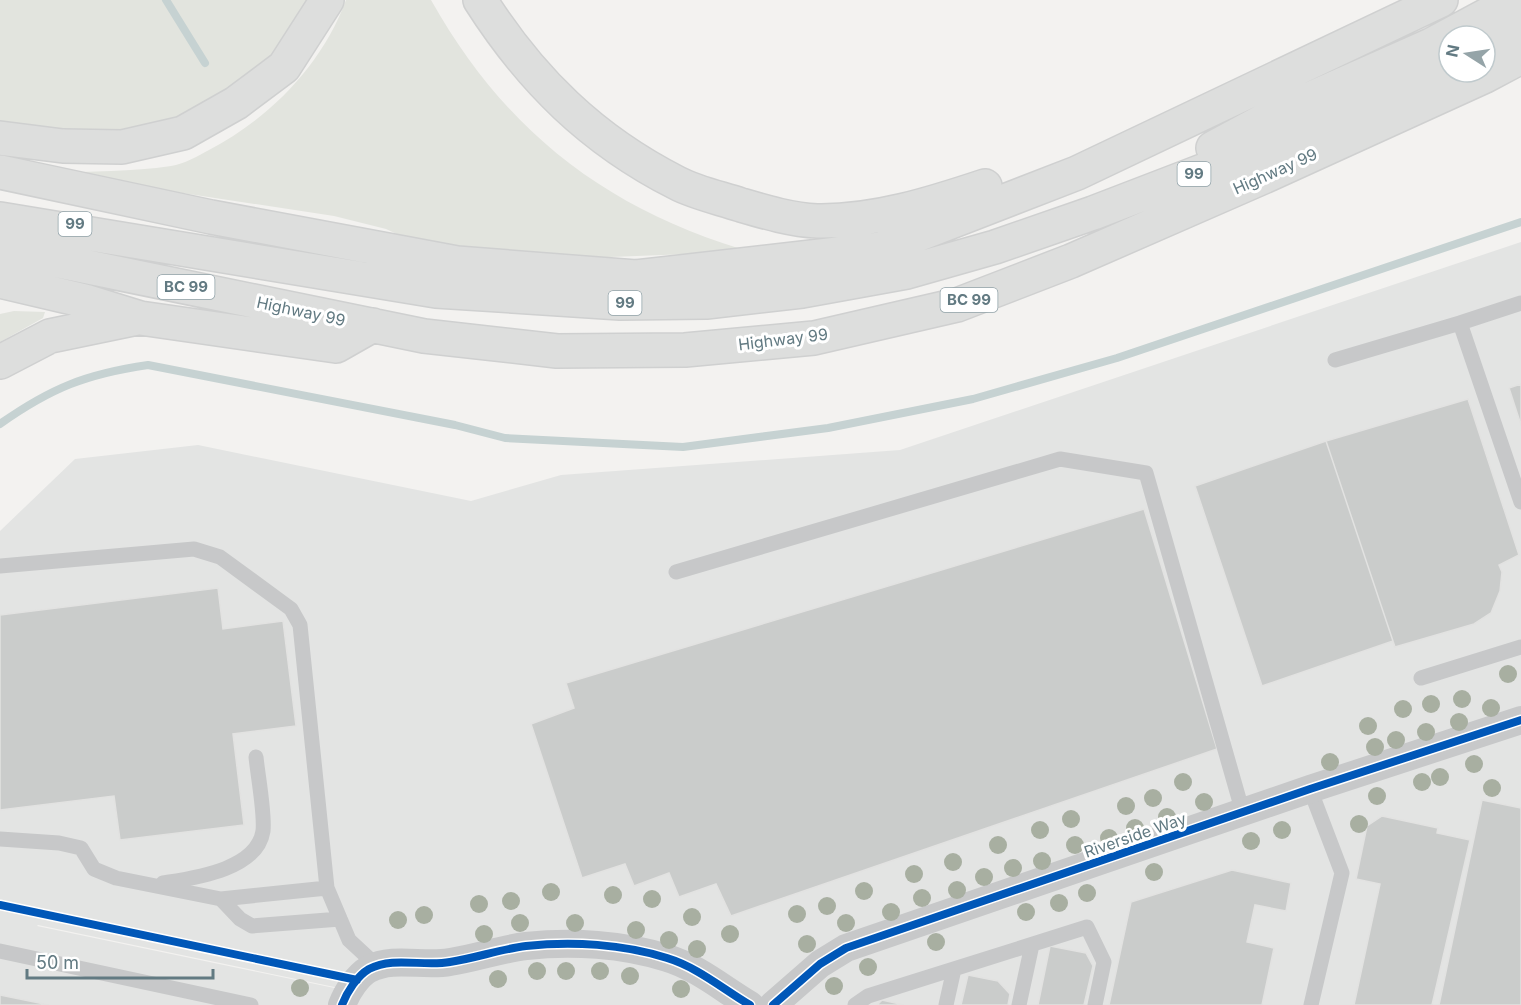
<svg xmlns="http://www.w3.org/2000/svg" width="1521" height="1005" viewBox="0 0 1521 1005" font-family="Inter,sans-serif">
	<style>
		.built { fill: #e3e4e3; fill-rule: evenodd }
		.green { fill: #e2e4de }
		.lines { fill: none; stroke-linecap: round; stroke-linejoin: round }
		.stream { stroke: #c6d2d2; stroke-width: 8 }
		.building { fill: #cacccb; stroke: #e2e2e1; stroke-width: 1.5 }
		.highway-casing { stroke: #cfd0d0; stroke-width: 36 }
		.lane { stroke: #c7c8c9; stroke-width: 15 }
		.street { stroke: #c7c8c9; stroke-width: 28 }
		.highway { stroke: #dddedd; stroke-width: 33 }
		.cycleway-casing { stroke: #fff; stroke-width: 11 }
		.cycleway { stroke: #0057b8; stroke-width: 8 }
		.tree { fill: #a8afa1 }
		.labels { text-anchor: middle; stroke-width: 6; stroke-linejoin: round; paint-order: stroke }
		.shield { fill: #fff; stroke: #91a2a8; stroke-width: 1.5 }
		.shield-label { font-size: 15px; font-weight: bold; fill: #627a82 }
		.street-label { font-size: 16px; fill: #627a82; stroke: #fff }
	</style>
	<rect width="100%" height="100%" fill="#f3f2f0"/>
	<!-- built -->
	<path class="built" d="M1521,242V1005H0V531L75,459L198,445L471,501L561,475L900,450ZM38,925L344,989V990L37,926Z"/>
	<!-- green -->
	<path class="green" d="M0,0H312L282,47L216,105L132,136L0,125Z
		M346,0H431C503,128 601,206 741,249L689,254L584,258L427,248L386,229L334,216L51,173C91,171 132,172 171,166C184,164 198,156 209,150C270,118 322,65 346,0Z
		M14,311L45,312L43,318L0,342V314Z"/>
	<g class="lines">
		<!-- stream -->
		<path class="stream" d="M166,0L205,63
			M0,424C51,388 86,374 148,365L455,425L505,438L683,447L828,428L973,399L1117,358L1521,222"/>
	</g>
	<!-- building -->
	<path class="building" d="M1521,384V425L1509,388Z
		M1468,399L1519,555L1499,565L1502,572L1500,591L1491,613L1474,624L1395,647L1326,441Z
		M1326,441L1393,641L1262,686L1195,486Z
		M1144,509L1217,749L731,916L716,884L679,897L669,873L634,886L625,864L582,878L531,724L574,708L566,683Z
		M218,588L223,629L283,621L296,726L233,734L244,825L120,840L114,796L0,810V615Z
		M1482,800L1521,808V1005H1439Z
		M1382,816L1438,828L1437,833L1470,840L1432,1005H1354L1380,884L1356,879L1367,826Z
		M1232,870L1291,883L1286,911L1255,905L1247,942L1274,948L1262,1005H1109L1131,902Z
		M1050,946L1086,953L1093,966L1084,1005H1038Z
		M968,975L998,981L1010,994L1008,1005H961Z
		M0,995L49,1005H0Z
		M882,1000L904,1005H877Z"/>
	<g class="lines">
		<defs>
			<path id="highway" d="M480,0C531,80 592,140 677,183C696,193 720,198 741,205C765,212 792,220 817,221C874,222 931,204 985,186
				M1485,40L1521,24
				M0,138L63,146L122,147L183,133L236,103L284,67L327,0
				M1213,148L1280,112L1431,45L1515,0
				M0,172L211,217L457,263L636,277L881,249L1077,173L1441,0
				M0,219L436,291L620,303L706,302L802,291L907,272L995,247L1093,213L1296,135L1449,58
				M0,249L424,336L557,351L685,350L814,338L957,305L1071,261L1270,174L1485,76L1521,57
				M0,281L85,301L140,318L336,346L373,325
				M0,362L50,336L137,318"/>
		</defs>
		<!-- highway casing -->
		<use href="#highway" class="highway-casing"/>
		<!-- lane -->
		<path class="lane" d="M1460,323L1521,303
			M1335,360L1460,323L1521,502
			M0,566L194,549L220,557L291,609L300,625L327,888L349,940L377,966
			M676,572L1060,459L1146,473L1243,813
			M1421,678L1521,647
			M1310,789L1342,873L1311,1005
			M0,839L59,843L81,848L94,869L116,878L221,899L327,888
			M163,883C194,878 257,870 263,831C265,814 258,777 256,757
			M221,899L240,919L252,926L340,919
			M0,951L251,1005
			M855,1005L868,996L1087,927L1104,962L1095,1005
			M946,1005L954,969
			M1019,1005L1032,945"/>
		<!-- street -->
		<path class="street" d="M342,1005C347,992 357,976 369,969C394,956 423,967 450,962C476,958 501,949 526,946C572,941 623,944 667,958C697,967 723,989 750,1005
			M773,1005L820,964L846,948L1310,789L1521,720"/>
		<!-- highway -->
		<use href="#highway" class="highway"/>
		<defs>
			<path id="cycleway" d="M0,905L357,980
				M342,1005C347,992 357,976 369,969C394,956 423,967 450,962C476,958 501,949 526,946C572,941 623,944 667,958C697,967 723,989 750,1005
				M773,1005L820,964L846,948L1310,789L1521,720"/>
		</defs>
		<!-- cycleway casing -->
		<use href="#cycleway" class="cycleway-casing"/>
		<!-- cycleway -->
		<use href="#cycleway" class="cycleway"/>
	</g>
	<!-- trees -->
	<g class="tree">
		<circle cx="1508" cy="674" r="9"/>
		<circle cx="1462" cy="699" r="9"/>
		<circle cx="1431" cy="704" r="9"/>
		<circle cx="1491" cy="708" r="9"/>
		<circle cx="1403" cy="709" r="9"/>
		<circle cx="1459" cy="722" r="9"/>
		<circle cx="1368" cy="726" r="9"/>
		<circle cx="1426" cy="732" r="9"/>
		<circle cx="1396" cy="740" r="9"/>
		<circle cx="1375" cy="747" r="9"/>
		<circle cx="1330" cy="762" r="9"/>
		<circle cx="1474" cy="764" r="9"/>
		<circle cx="1440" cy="777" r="9"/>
		<circle cx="1183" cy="782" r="9"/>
		<circle cx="1422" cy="782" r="9"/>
		<circle cx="1492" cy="788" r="9"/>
		<circle cx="1377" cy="796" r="9"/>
		<circle cx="1153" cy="798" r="9"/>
		<circle cx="1204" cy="802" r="9"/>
		<circle cx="1126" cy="806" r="9"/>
		<circle cx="1167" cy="817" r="9"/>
		<circle cx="1071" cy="819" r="9"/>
		<circle cx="1359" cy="824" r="9"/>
		<circle cx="1135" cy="828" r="9"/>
		<circle cx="1040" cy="830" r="9"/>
		<circle cx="1282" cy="830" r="9"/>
		<circle cx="1109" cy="838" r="9"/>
		<circle cx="1251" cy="841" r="9"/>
		<circle cx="998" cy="845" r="9"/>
		<circle cx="1075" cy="845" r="9"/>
		<circle cx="1042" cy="861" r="9"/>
		<circle cx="953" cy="862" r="9"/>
		<circle cx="1013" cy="868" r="9"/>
		<circle cx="1154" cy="872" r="9"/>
		<circle cx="914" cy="874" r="9"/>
		<circle cx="984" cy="877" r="9"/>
		<circle cx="957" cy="890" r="9"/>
		<circle cx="864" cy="891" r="9"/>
		<circle cx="551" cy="892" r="9"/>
		<circle cx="1087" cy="893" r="9"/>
		<circle cx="613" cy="895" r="9"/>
		<circle cx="922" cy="898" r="9"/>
		<circle cx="652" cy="899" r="9"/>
		<circle cx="511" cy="901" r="9"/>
		<circle cx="1059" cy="903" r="9"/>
		<circle cx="479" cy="904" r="9"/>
		<circle cx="827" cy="906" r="9"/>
		<circle cx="891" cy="912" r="9"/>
		<circle cx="1026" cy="912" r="9"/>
		<circle cx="797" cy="914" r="9"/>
		<circle cx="424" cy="915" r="9"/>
		<circle cx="692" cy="917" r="9"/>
		<circle cx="398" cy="920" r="9"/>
		<circle cx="520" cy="923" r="9"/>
		<circle cx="575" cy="923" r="9"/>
		<circle cx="846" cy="923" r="9"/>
		<circle cx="636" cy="930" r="9"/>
		<circle cx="484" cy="934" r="9"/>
		<circle cx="730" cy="934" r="9"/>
		<circle cx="669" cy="940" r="9"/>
		<circle cx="936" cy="942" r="9"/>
		<circle cx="807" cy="944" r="9"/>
		<circle cx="697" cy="949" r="9"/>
		<circle cx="868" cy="967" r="9"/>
		<circle cx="537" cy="971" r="9"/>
		<circle cx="566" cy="971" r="9"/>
		<circle cx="600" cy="971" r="9"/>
		<circle cx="630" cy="976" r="9"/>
		<circle cx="498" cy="979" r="9"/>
		<circle cx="834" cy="986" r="9"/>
		<circle cx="300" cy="988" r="9"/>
		<circle cx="681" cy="989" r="9"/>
	</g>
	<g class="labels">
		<!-- shield labels -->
		<g class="shield">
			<rect x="1177.5" y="162" width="33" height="24" rx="4.5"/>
			<rect x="58.5" y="212" width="33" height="24" rx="4.5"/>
			<rect x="157.5" y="275" width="57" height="24" rx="4.5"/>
			<rect x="940.5" y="288" width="57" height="24" rx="4.5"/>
			<rect x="608.5" y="291" width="33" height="24" rx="4.5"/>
		</g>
		<g class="shield-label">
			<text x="1194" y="179">99</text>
			<text x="75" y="229">99</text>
			<text x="186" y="292">BC 99</text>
			<text x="969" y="305">BC 99</text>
			<text x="625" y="308">99</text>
		</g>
		<!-- street labels -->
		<g class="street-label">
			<text transform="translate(1275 171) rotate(-24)" y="6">Highway 99</text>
			<text transform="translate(301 311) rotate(12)" y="6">Highway 99</text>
			<text transform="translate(783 339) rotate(-7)" y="6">Highway 99</text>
			<text transform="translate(1135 835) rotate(-19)" y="6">Riverside Way</text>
		</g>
	</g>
	<!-- north arrow -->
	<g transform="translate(1467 54) rotate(282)"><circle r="28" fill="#ffffff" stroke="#c0cacd" stroke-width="1.5"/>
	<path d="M0-4.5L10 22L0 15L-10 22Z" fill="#95a4a8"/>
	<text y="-9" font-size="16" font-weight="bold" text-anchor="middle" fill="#627a82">N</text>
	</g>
	<!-- scale -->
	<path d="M27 969v9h186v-9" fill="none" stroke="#627a82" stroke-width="3"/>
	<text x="36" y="969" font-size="18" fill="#627a82" stroke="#ffffff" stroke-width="4.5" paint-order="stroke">50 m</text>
</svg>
